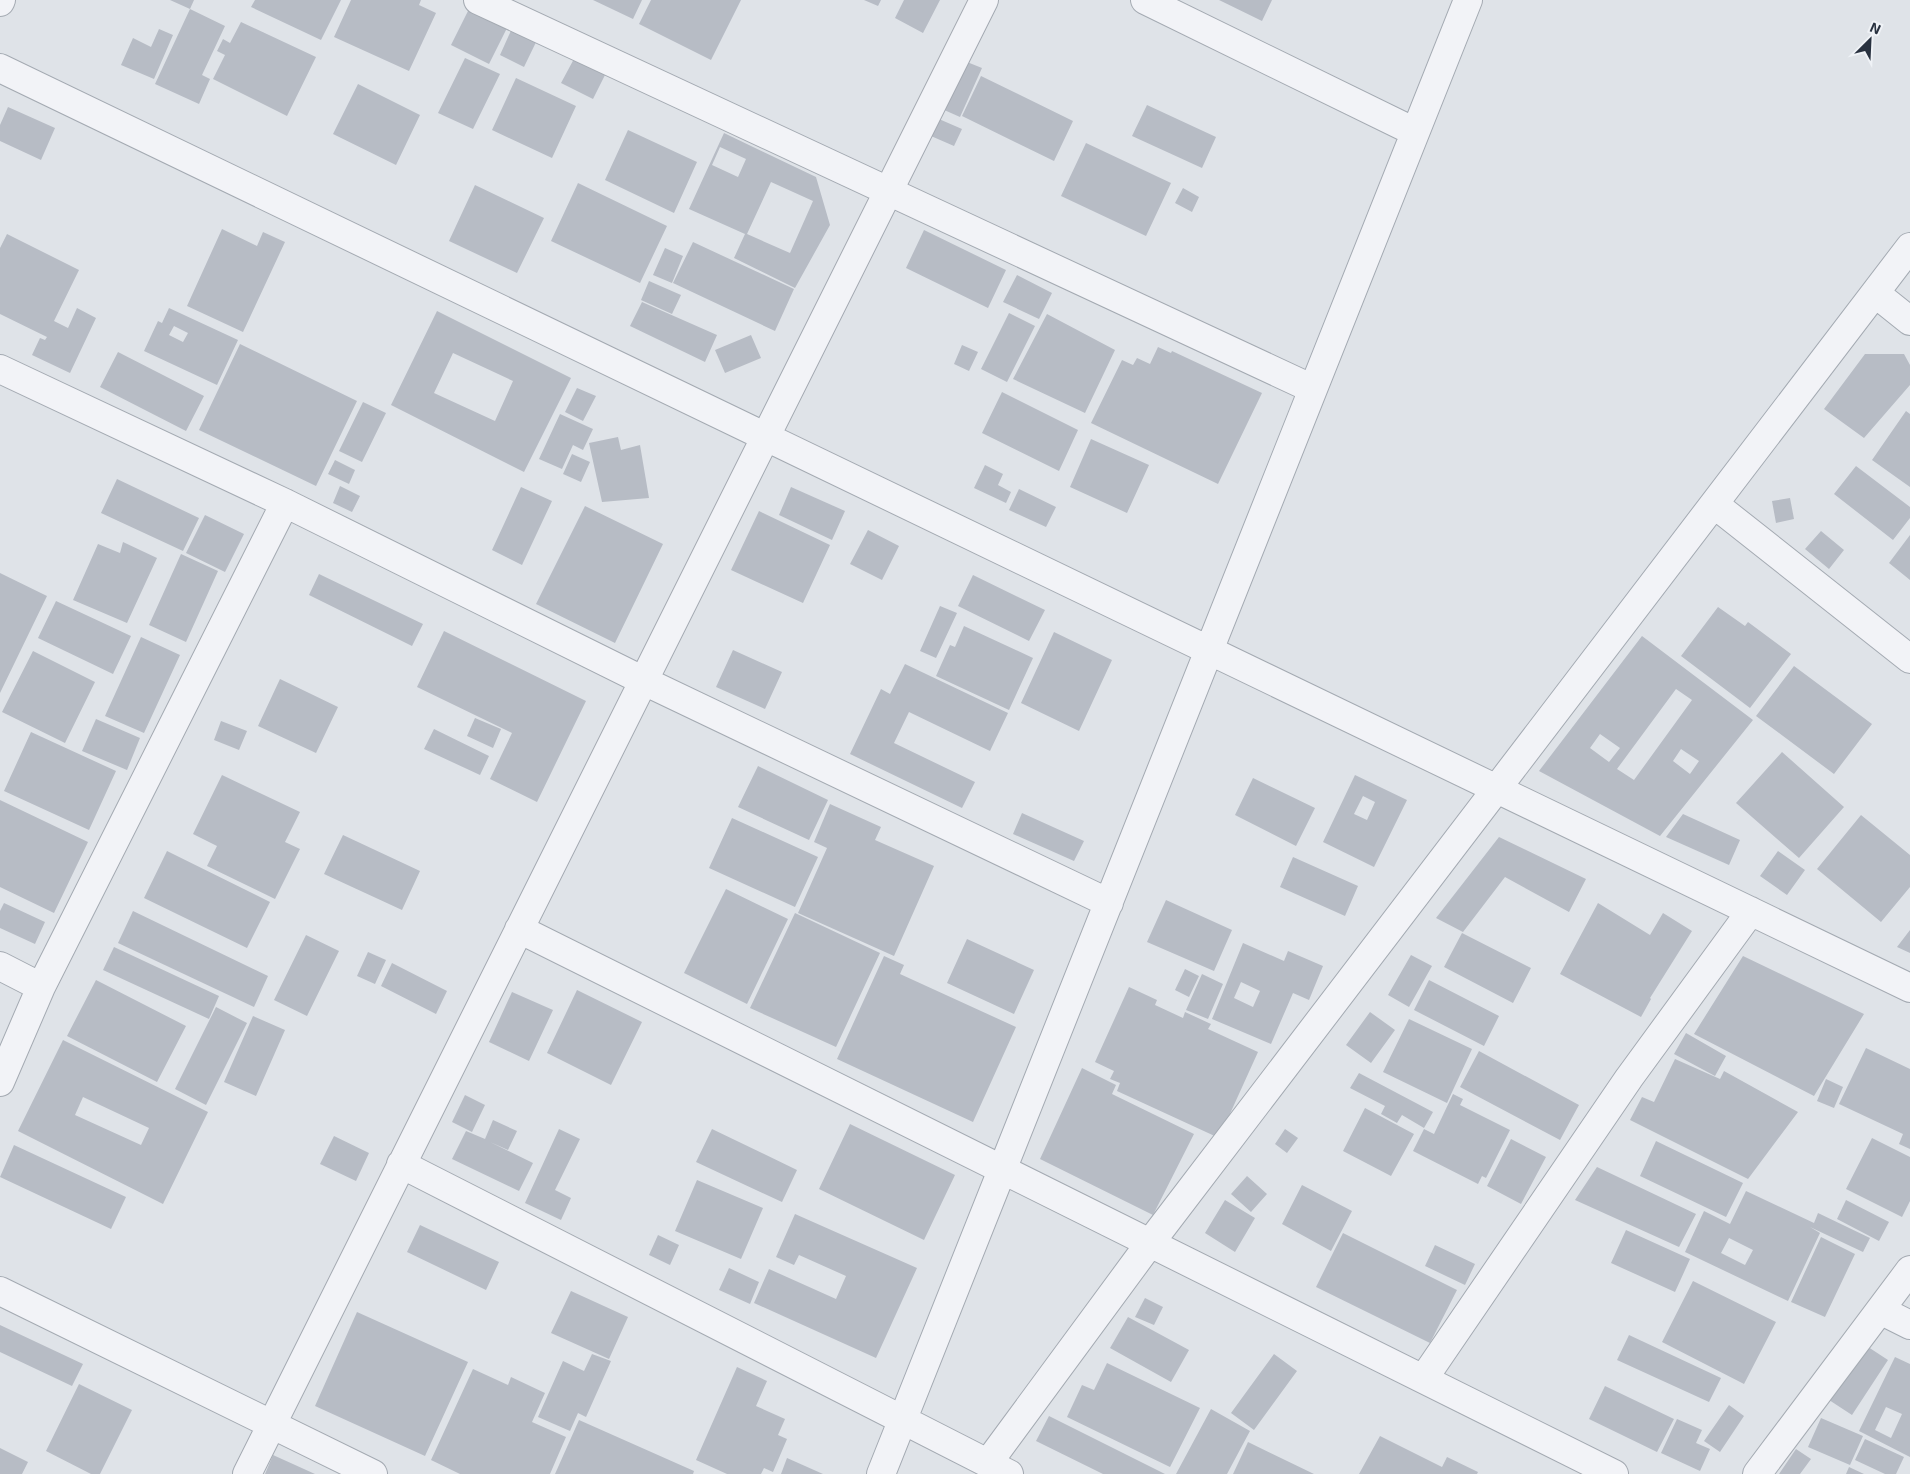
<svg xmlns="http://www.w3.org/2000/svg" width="1910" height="1474" viewBox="0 0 1910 1474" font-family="'Exo 2',sans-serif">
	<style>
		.building { fill: #b7bcc5; fill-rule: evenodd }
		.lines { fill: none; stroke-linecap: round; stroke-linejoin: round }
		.minor-casing { stroke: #a4aab2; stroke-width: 30 }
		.minor { stroke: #f2f3f7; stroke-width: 28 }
	</style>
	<rect width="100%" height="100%" fill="#dfe3e8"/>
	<!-- building -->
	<path class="building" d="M170,0H194L190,9L225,26L202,75L210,79L199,104L155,84L190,9Z
		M255,0H341L321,40L251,7Z
		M351,0H421L419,5L436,13L409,71L334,37Z
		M593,0H642L633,19Z
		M651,0H741L711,60L639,24Z
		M864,0H881L878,6Z
		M904,0H940L923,33L895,18Z
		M1219,0H1272L1262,21Z
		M471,5L509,24L489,64L451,45Z
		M241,22L316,57L287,116L213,79L225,55L217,51L223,39L230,43Z
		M514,24L539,36L524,67L500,55Z
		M159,29L173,35L154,79L121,65L133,38L151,47Z
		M575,57L606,73L593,99L561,83Z
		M465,58L500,74L473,129L438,113Z
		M962,60L982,68L960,117L942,109Z
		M981,76L1073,121L1054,161L962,116Z
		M516,78L576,106L552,158L492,130Z
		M358,84L420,115L396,165L333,134Z
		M1147,105L1216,137L1202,168L1132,136Z
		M8,107L55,128L41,160L0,141V125Z
		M932,116L962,129L954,146L924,133Z
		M628,130L697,162L674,213L605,180Z
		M724,133L816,177L830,225L795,288L734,258L745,234L689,209ZM720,147L746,159L738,177L712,165ZM771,182L813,201L790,253L747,234Z
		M1086,143L1171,183L1146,236L1061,196Z
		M578,183L667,226L640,283L551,241Z
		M475,185L544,218L517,273L449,241Z
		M1183,188L1199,197L1192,212L1175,203Z
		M222,229L257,246L263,232L285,242L243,332L187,306Z
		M924,230L1006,270L988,308L906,268Z
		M7,234L79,270L54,321L68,328L77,308L96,318L70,373L32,355L40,338L45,340L47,337L0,314V248Z
		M693,242L794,289L775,331L673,283Z
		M665,248L683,256L672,283L653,275Z
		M1017,275L1052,293L1039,319L1003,302Z
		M649,281L681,295L672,314L641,300Z
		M642,302L717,335L705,362L630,326Z
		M169,308L238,340L217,385L144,351L158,321L162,323ZM174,326L188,333L183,342L169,335Z
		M437,311L571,378L524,472L391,405ZM453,353L513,381L495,421L434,393Z
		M1009,313L1035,326L1007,382L981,369Z
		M1047,314L1115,350L1085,413L1013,379Z
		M751,335L761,358L725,373L715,350Z
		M240,344L357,401L316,486L199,430Z
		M962,345L978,352L969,371L954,364Z
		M1158,347L1171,353L1172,351L1262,393L1218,484L1091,423L1122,360L1133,365L1137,358L1150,364Z
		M118,352L204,396L186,431L100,387Z
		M1865,354H1904L1910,365V385L1864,438L1824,409Z
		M577,388L596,396L583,421L565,412Z
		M1002,392L1078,430L1059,471L982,433Z
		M363,402L386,413L362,462L339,451Z
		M1906,411L1910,414V487L1872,460Z
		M560,414L593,429L583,450L573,445L562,469L539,459Z
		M618,437L621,450L640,445L649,498L602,502L589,443Z
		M1091,439L1149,465L1127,513L1070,487Z
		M572,454L590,462L581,482L563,474Z
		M335,460L355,470L349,484L328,474Z
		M985,465L1003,474L998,485L1011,492L1006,503L974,488Z
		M1856,466L1910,507V518L1893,540L1834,494Z
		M117,479L199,518L183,551L101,513Z
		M340,486L360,496L352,512L333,503Z
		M521,487L552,501L522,565L492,550Z
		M791,487L845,511L832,540L779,515Z
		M1019,489L1056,507L1046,527L1009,510Z
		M1790,498L1794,519L1776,523L1772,501Z
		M585,506L663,544L615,643L536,604Z
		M759,511L830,545L803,603L731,570Z
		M205,515L244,534L225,572L186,553Z
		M868,530L899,546L882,580L850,564Z
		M1821,531L1844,550L1829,569L1805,549Z
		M1910,535V580L1889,563Z
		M123,542L157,558L127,623L73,600L98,544L120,553Z
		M181,554L218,571L186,642L149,625Z
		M0,573L47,596L0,693Z
		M319,574L423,624L412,646L309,595Z
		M973,575L1045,610L1029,641L958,606Z
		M56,601L131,636L113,674L38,638Z
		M940,606L957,613L936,658L920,651Z
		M1718,607L1745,626L1748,622L1791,654L1750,708L1681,656Z
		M964,626L1033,658L1009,710L936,676L950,645L955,647Z
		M444,631L586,701L537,802L490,779L512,733L417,687Z
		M1054,632L1112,660L1079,731L1021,703Z
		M1642,636L1753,720L1660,836L1539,771ZM1676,689L1692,700L1634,780L1617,769ZM1600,734L1620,748L1609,762L1590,748ZM1681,749L1699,761L1690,774L1673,761Z
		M141,637L180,655L144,733L105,716Z
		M733,650L782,672L765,709L716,687Z
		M33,651L95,682L65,743L2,712Z
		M905,664L1008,713L990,751L909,712L894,743L975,782L962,808L850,754L881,689L890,694Z
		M1794,666L1872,724L1834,774L1756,716Z
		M280,679L338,707L316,753L258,726Z
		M475,718L501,729L493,748L467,736Z
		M96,719L140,738L127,770L82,751Z
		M221,721L247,731L239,750L214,740Z
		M434,729L489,756L480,775L424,749Z
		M31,732L116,771L89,830L4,791Z
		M1782,752L1844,807L1799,858L1736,803Z
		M758,766L828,800L809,840L738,807Z
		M222,775L300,812L285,842L300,849L275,899L207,866L217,846L193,834Z
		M1355,775L1407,800L1374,867L1323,842ZM1363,796L1375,802L1367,820L1354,814Z
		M1253,778L1315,808L1296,846L1235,815Z
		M0,800L88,842L54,913L0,887Z
		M830,804L881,827L875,840L934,866L894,956L798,913L827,848L814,842Z
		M1022,813L1084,841L1074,861L1013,834Z
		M1683,814L1740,840L1729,865L1666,837Z
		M1861,815L1910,855V887L1881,922L1817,869Z
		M732,818L818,857L795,907L709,868Z
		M343,835L420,871L402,910L324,874Z
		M1499,837L1586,879L1569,912L1505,877L1463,932L1436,918Z
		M167,851L270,902L247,948L144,898Z
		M1778,851L1805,870L1787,895L1760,876Z
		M1293,857L1358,886L1345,916L1280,887Z
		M726,889L788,919L747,1004L684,973Z
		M1166,900L1232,930L1214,971L1147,942Z
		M4,903L45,922L35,944L0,928V911Z
		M1598,903L1650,935L1663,913L1692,931L1650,998L1651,999L1641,1017L1560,974Z
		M133,911L268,976L254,1007L118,943Z
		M795,913L880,953L836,1047L750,1008Z
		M1910,930V953L1897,947Z
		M1462,933L1531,968L1513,1003L1444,967Z
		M306,935L339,951L307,1016L274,1000Z
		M967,939L1034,970L1014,1014L947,983Z
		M1243,943L1284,961L1288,951L1323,966L1309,1000L1293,993L1271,1044L1212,1019ZM1241,982L1260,991L1253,1007L1234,998Z
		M114,947L219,996L209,1019L103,970Z
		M368,952L386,960L375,984L357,976Z
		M1411,955L1432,966L1409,1007L1388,995Z
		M884,956L904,965L900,974L1016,1027L973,1122L837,1059Z
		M1743,956L1864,1014L1814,1096L1694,1034Z
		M392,963L447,991L436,1014L381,986Z
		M1185,969L1199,976L1189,997L1175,990Z
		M1202,974L1223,984L1208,1019L1186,1010Z
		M96,980L186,1026L157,1082L67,1036Z
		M1429,980L1499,1016L1484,1046L1414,1010Z
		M1129,987L1157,1000L1155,1005L1183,1018L1185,1012L1211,1024L1208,1029L1258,1052L1219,1138L1117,1091L1120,1083L1110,1079L1114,1071L1095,1062Z
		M577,990L642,1022L611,1085L547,1053Z
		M512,992L553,1010L529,1061L489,1042Z
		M216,1007L247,1023L206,1105L175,1089Z
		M1370,1012L1395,1030L1371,1063L1346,1045Z
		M253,1016L285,1030L256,1096L224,1082Z
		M1409,1019L1472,1049L1447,1103L1383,1072Z
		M1686,1033L1726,1056L1715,1076L1674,1054Z
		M63,1040L208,1112L163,1204L18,1131ZM83,1097L149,1128L141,1145L75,1115Z
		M1866,1048L1910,1069V1149L1899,1144L1903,1134L1839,1104Z
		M1479,1051L1579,1105L1560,1140L1460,1087Z
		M1675,1059L1720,1079L1724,1071L1798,1112L1748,1179L1630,1120L1642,1097L1654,1102Z
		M1082,1068L1116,1085L1112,1094L1194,1134L1153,1215L1040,1159Z
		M1359,1073L1433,1112L1424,1128L1402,1115L1397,1123L1381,1114L1385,1106L1350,1088Z
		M1826,1079L1843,1087L1834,1108L1817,1101Z
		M1453,1094L1463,1099L1460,1105L1510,1130L1486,1178L1482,1176L1478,1184L1413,1151L1424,1129L1434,1134Z
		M465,1095L485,1105L472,1132L452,1122Z
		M1365,1108L1414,1134L1391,1176L1343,1151Z
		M493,1120L517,1131L508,1150L490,1142L533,1163L519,1191L452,1159L466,1131L485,1139Z
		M850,1124L955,1175L924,1240L819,1189Z
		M559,1129L580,1139L555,1190L571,1198L561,1220L525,1203Z
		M712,1129L797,1170L782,1202L696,1162Z
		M1285,1129L1298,1138L1287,1153L1275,1144Z
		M334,1136L369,1153L356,1181L320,1164Z
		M1872,1138L1910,1157V1201L1902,1217L1846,1189Z
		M1511,1139L1546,1157L1521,1204L1487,1186Z
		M1656,1141L1743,1183L1726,1217L1640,1176Z
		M14,1145L126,1197L111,1229L0,1177Z
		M1597,1167L1696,1214L1679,1247L1575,1200Z
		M1247,1176L1267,1194L1251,1212L1231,1194Z
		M697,1180L763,1208L741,1259L675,1231Z
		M1302,1185L1352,1211L1331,1251L1282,1224Z
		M1746,1191L1814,1223L1818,1213L1870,1238L1863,1252L1810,1227L1820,1233L1788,1301L1685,1252L1704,1211L1730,1224ZM1729,1238L1753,1250L1745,1265L1721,1253Z
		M1225,1200L1255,1218L1235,1252L1205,1233Z
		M1846,1200L1889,1222L1879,1241L1837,1219Z
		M795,1214L917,1268L876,1358L754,1303L769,1269L836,1299L846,1276L799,1255L794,1265L776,1257Z
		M420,1225L499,1262L486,1290L407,1252Z
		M1626,1230L1690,1259L1675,1292L1611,1263Z
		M1343,1233L1457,1290L1430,1343L1316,1287Z
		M658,1235L679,1245L670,1265L649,1255Z
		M1821,1237L1855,1254L1825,1317L1791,1302Z
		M1435,1245L1475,1264L1465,1285L1425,1266Z
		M729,1268L759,1282L750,1304L719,1290Z
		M1693,1281L1776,1322L1744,1384L1662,1342Z
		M571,1291L628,1317L609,1359L551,1333Z
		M1145,1298L1163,1307L1154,1325L1135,1317Z
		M357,1312L468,1362L425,1456L315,1406Z
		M1128,1317L1189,1350L1171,1382L1110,1348Z
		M0,1325L83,1364L72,1386L0,1352Z
		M1629,1335L1721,1378L1709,1402L1617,1360Z
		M1862,1343L1888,1360L1852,1415L1826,1398Z
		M592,1354L611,1361L586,1417L578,1413L570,1431L538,1417L563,1361L584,1371Z
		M1274,1354L1297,1371L1254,1430L1231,1413Z
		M1895,1357L1910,1364V1457L1859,1431ZM1886,1407L1902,1414L1891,1438L1875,1430Z
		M1107,1363L1200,1408L1170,1467L1067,1417L1082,1385L1094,1390Z
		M737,1367L767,1381L756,1406L785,1419L778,1435L787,1439L773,1472L764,1468L761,1474H727L696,1460Z
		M473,1369L508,1385L511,1377L545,1393L532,1422L566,1437L550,1474H460L431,1460Z
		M79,1384L132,1410L100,1474H91L46,1451Z
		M1605,1386L1674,1419L1657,1452L1589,1419Z
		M1729,1405L1744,1416L1720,1452L1704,1441Z
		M1211,1409L1250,1431L1227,1474H1176Z
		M1049,1416L1165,1474H1103L1036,1441Z
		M1821,1418L1863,1436L1850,1465L1808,1447Z
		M1677,1419L1702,1430L1696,1443L1710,1449L1700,1471L1661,1453Z
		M579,1420L694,1471L693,1474H555Z
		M1380,1436L1442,1467L1447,1457L1478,1472L1477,1474H1359Z
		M1865,1439L1904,1457L1896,1474H1885L1855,1460Z
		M1248,1442L1314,1474H1233Z
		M0,1448L28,1462L22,1474H0Z
		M1796,1449L1811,1459L1800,1474H1779Z
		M273,1455L315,1474H265Z
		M787,1458L823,1474H781Z
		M1849,1467L1864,1474H1846Z"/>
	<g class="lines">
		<defs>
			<path id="minor" d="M478,0L1313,389
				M1145,0L1415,132
				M0,2L1,0
				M0,68L1910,988
				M1875,293L1910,321
				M0,369L285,503L644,681L1109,903
				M1714,504L1910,659
				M519,929L1614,1474
				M0,966L41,987
				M0,1082L41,987L285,503
				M401,1164L1009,1474
				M0,1291L373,1474
				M1880,1310L1910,1325
				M1424,1378L1629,1078L1751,911
				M988,1463L1150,1243L1910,247
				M247,1474L984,0
				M881,1474L1468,0
				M1757,1474L1910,1270"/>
		</defs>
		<!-- minor casing -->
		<use href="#minor" class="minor-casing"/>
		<!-- minor -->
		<use href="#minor" class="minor"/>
	</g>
	<!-- north arrow -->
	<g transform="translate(1870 40) rotate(24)" stroke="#eff2f6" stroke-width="4" paint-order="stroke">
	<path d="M0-4L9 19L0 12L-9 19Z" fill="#28313f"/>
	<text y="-8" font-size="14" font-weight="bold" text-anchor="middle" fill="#28313f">N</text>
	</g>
</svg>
